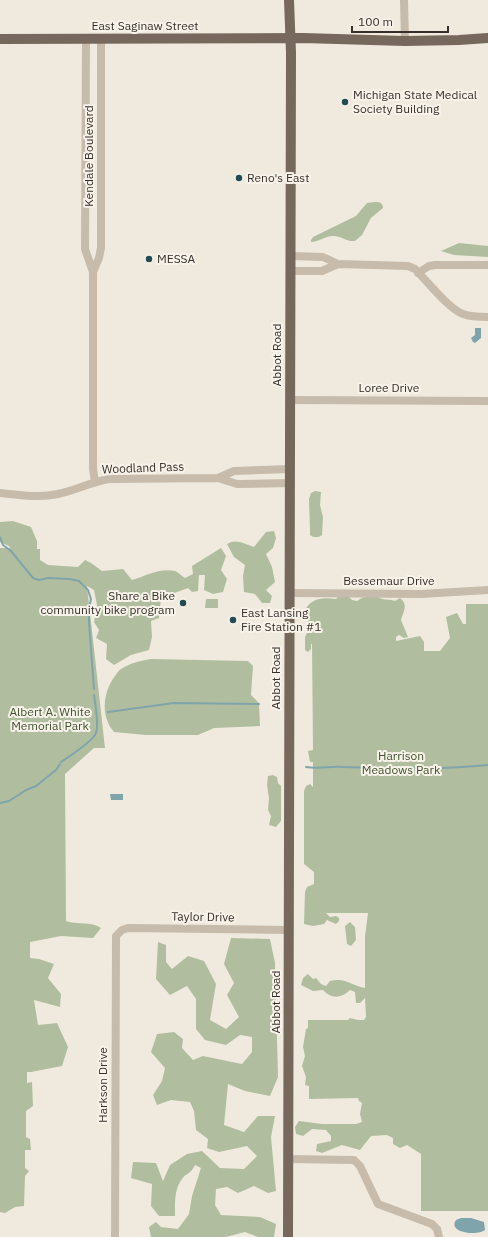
<svg xmlns="http://www.w3.org/2000/svg" width="488" height="1237" viewBox="0 0 488 1237" font-family="'IBM Plex Sans',sans-serif">
	<style>
		.green { fill: #b0be9f }
		.water { fill: #80a4ab }
		.lines { fill: none; stroke-linecap: round; stroke-linejoin: round }
		.stream { stroke: #80a4ab; stroke-width: 2 }
		.minor { stroke: #c7bbab; stroke-width: 8 }
		.major { stroke: #76685c; stroke-width: 10 }
		.poi-dot { fill: #234b53; stroke: #f8f3ea; stroke-width: 1.5 }
		.labels { text-anchor: middle; stroke-width: 4; stroke-linejoin: round; paint-order: stroke }
		.street-label { font-size: 12px; fill: #362f29; stroke: #f8f3ea }
		.poi-label { font-size: 12px; fill: #362f29; stroke: #f8f3ea; text-anchor: start }
		.park-label { font-size: 12px; fill: #41522f; stroke: #f8f3ea }
	</style>
	<rect width="100%" height="100%" fill="#f0eade"/>
	<!-- green -->
	<path class="green" d="M375,202C380,202 383,203 383,208L371,218L362,235L355,241C346,242 342,236 333,236C325,236 319,242 311,242V240L313,237L356,216L367,203Z
		M459,243L488,246V257L454,255L441,251Z
		M315,491L321,492L320,505L323,517L322,535C318,538 314,538 310,535V531L309,499L311,493Z
		M13,521L31,527L37,541V549H40V560L48,565L78,567L85,560L91,563L102,571L123,569L132,580C147,576 158,568 175,571C178,572 182,576 185,578L193,574L192,566L221,548L226,556L221,570L227,579L223,592L213,594L204,590L205,575H199L198,591L192,592L188,588L161,598L159,618L151,621L152,637L149,650L131,655L114,665L106,659L107,644L96,638L99,630L94,622L97,605L94,590L87,586L105,748H94L65,774L66,921C77,925 91,921 101,928L93,938L61,936L30,942V958L39,959L54,964L48,978L61,994L60,1007L34,1000L38,1025L57,1023L68,1047L62,1066L31,1072H27V1083L32,1082L33,1106L26,1111V1137L30,1139L31,1150H25V1168L29,1171L25,1176L24,1206L15,1207L5,1213L0,1212V548H10L9,546L0,542V522Z
		M274,531L276,538L273,548L266,554L272,567L275,582L266,590L272,596L270,603H262L255,594L244,592L243,576L245,565L234,557L227,544C236,538 245,544 254,547L266,532Z
		M339,596H348L352,600L357,601C362,597 370,595 376,596C378,597 380,598 382,599C386,600 390,599 395,601L400,598C409,605 403,612 401,620L408,637L404,638L399,635L396,637V641L420,636L424,642V651H440L450,638L446,617L457,613L463,624H466V604H488V1211H421V1154L407,1145L400,1148L393,1144V1138L387,1135L371,1136L360,1150L342,1145L322,1153L316,1151L317,1144L331,1141V1136L326,1130L312,1129L303,1136L296,1134L295,1127L299,1121L322,1124H356L362,1122L360,1114L362,1103L359,1101L358,1098L309,1099V1086L305,1085L306,1077L302,1066L305,1056L303,1047L306,1029L308,1028V1020H348L350,1018L358,1020H364L366,1017L365,998L360,1003H356L355,992L350,990C341,999 331,999 323,990L313,991L301,985L303,978L308,974L313,979L316,978L321,984L326,986L330,981C346,977 350,985 365,988V936L368,913H326L330,917L336,916L339,918V921L336,924L327,920L324,924L313,926L304,924L305,892L307,887L314,884V872L304,864V791L306,786L310,784L313,787V762H310L308,751L313,750L312,644H311V649L308,652L305,650V637L310,627L304,612C310,598 322,597 336,599Z
		M206,599H218V608H205Z
		M151,659L248,661L253,666L251,695L259,703L260,726L214,728L198,735H146L114,732C100,716 103,692 115,676C117,673 119,670 121,669C130,663 140,661 151,659Z
		M273,775L277,777L278,783L281,786V821L276,827L269,825L271,816L268,810L269,798L267,785L268,776Z
		M350,922L355,927L356,940L351,946L347,944L345,926Z
		M231,938L270,939L275,963L278,1077L270,1096L245,1091L228,1084L224,1125L244,1132L258,1116H275L271,1137L276,1191L268,1193L254,1186L238,1193L227,1187L216,1189L215,1205L221,1215L260,1217L276,1224L274,1237H258L245,1232L226,1237H151L149,1227L156,1222L161,1227L178,1229L189,1214L192,1196L201,1168L195,1165C190,1175 187,1172 182,1179C174,1189 175,1204 175,1216H159L151,1206L152,1184L131,1178L133,1162L156,1163L163,1181L170,1165L187,1154L202,1151L220,1168L244,1169L257,1156L247,1146L219,1152L207,1148L208,1139L196,1130L194,1111L190,1102L171,1100L157,1105L153,1095L162,1081L165,1068L151,1052L157,1034L174,1032L183,1039L182,1048L193,1060L203,1056L242,1064L252,1052V1037L240,1035L226,1045L205,1040L196,1029V999L187,986L170,995L156,979L158,942L166,945V962L172,969L188,956L204,961L216,984L210,1020L226,1029L239,1017L227,995L234,983L224,964Z"/>
	<!-- water -->
	<path class="water" d="M475,328H481V338L475,343L473,342L471,338L475,335Z
		M110,794H123V800H111Z
		M461,1218H471L484,1222L485,1230C478,1236 447,1233 456,1220Z"/>
	<g class="lines">
		<!-- stream -->
		<path class="stream" d="M0,537L3,545L11,551L33,578L39,580L48,578L70,579L79,581L88,590L91,599L89,608V622L94,689
			M108,712L174,703L259,704
			M61,762C71,755 89,744 95,735C100,728 95,704 94,695
			M306,767C319,769 331,766 343,767C391,768 440,770 488,765
			M0,803L9,801L26,790L36,786L56,770L60,764"/>
		<!-- minor -->
		<path class="minor" d="M404,0L405,41
			M86,39L85,249L93,272V469L95,482
			M290,256L323,257L338,264
			M290,271H322L338,264L408,266L415,269C427,281 448,308 463,314C471,317 480,317 488,317
			M93,272L99,258L101,248V39
			M418,273L429,266L435,265H488
			M290,400L488,401
			M218,478L234,471L290,469
			M0,493C19,495 39,498 58,494C76,490 91,482 109,479L218,478L237,484L290,483
			M289,593L421,594L488,590
			M288,1159L354,1160L360,1166L378,1204L432,1224L437,1229L439,1237
			M115,1237L116,936L122,930L128,928L289,930"/>
		<!-- major -->
		<path class="major" d="M0,39L303,38L405,41L459,40L488,38
			M288,1237L291,53L289,0"/>
	</g>
	<!-- markers -->
	<g class="poi-dot">
		<circle cx="345" cy="102" r="4"/>
		<circle cx="239" cy="178" r="4"/>
		<circle cx="149" cy="259" r="4"/>
		<circle cx="183" cy="603" r="4"/>
		<circle cx="233" cy="620" r="4"/>
	</g>
	<g class="labels">
		<!-- street labels -->
		<g class="street-label">
			<text x="145" y="30">East Saginaw Street</text>
			<text transform="translate(89 156) rotate(-90)" y="4">Kendale Boulevard</text>
			<text transform="translate(277 355) rotate(-90)" y="4">Abbot Road</text>
			<text x="389" y="392">Loree Drive</text>
			<text transform="translate(143 468) rotate(-2)" y="4">Woodland Pass</text>
			<text x="389" y="585">Bessemaur Drive</text>
			<text transform="translate(276 678) rotate(-90)" y="4">Abbot Road</text>
			<text transform="translate(203 917) rotate(1)" y="4">Taylor Drive</text>
			<text transform="translate(276 1002) rotate(-90)" y="4">Abbot Road</text>
			<text transform="translate(103 1085) rotate(-90)" y="4">Harkson Drive</text>
		</g>
		<!-- poi labels -->
		<g class="poi-label">
			<text x="353" y="99">Michigan State Medical<tspan x="353" dy="14">Society Building</tspan></text>
			<text x="247" y="182">Reno's East</text>
			<text x="157" y="263">MESSA</text>
			<text x="175" y="600" text-anchor="end">Share a Bike<tspan x="175" dy="14">community bike program</tspan></text>
			<text x="241" y="617">East Lansing<tspan x="241" dy="14">Fire Station #1</tspan></text>
		</g>
		<!-- park labels -->
		<g class="park-label">
			<text x="50" y="716">Albert A. White<tspan x="50" dy="14">Memorial Park</tspan></text>
			<text x="401" y="760">Harrison<tspan x="401" dy="14">Meadows Park</tspan></text>
		</g>
	</g>
	<!-- scale -->
	<path d="M352 26v6h96v-6" fill="none" stroke="#362f29" stroke-width="2"/>
	<text x="358" y="26" font-size="12" fill="#362f29" stroke="#f8f3ea" stroke-width="3" paint-order="stroke">100 m</text>
</svg>
